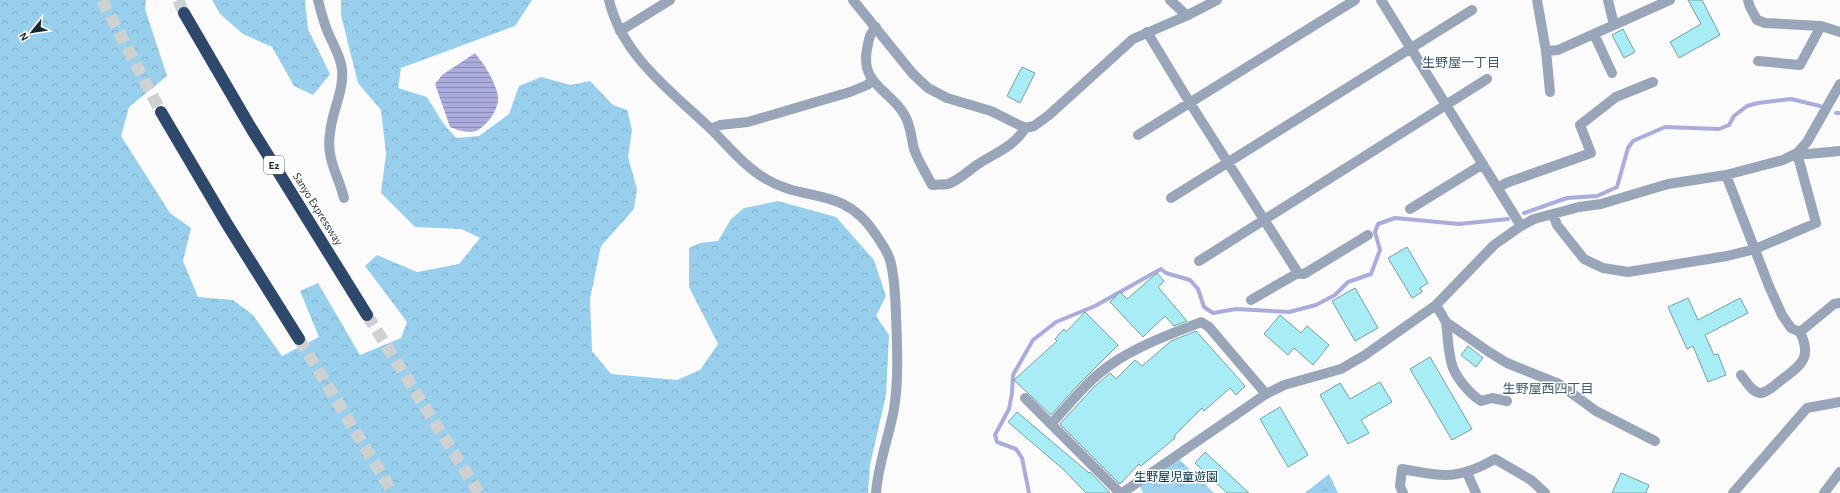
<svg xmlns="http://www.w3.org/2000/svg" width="1840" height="493" viewBox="0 0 1840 493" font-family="'Alegreya Sans','Noto Sans JP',sans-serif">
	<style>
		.grass { fill: url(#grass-tufts) }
		.forest { fill: url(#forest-crowns) }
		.water { fill: url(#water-rules) }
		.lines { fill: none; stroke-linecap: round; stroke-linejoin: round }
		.stream { stroke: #abacdc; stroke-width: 4 }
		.building { fill: #a8edf5; stroke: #789ea2 }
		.highway-tunnel { stroke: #ced1d2; stroke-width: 12; stroke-dasharray: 12 6; stroke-linecap: butt }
		.minor { stroke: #99a6b9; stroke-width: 10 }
		.highway { stroke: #2e486c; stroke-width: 12 }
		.labels { text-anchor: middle; stroke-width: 3; stroke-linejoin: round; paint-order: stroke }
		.shield { fill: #fff; stroke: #5f686d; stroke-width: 1 }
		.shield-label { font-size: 11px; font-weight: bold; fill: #1b272e }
		.street-label { font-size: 12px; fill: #1b272e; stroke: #fff }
		.park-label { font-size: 12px; fill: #002e42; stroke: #fff }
		.neighbourhood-label { font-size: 13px; fill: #3f5c6b; stroke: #fff }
	</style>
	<defs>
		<pattern id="grass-tufts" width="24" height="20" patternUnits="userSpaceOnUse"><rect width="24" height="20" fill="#a0d3ee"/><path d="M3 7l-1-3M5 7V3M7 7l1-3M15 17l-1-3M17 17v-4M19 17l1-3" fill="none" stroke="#89b5cc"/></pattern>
		<pattern id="forest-crowns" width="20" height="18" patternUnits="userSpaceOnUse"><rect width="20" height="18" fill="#98cfec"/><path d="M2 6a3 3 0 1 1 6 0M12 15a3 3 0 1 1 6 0" fill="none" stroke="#82b2cb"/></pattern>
		<pattern id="water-rules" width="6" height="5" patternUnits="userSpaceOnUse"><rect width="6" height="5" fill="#abacdc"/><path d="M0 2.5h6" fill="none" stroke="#8a8cb3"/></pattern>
	</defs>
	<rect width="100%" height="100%" fill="#fbfbfb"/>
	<!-- grass -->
	<path class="grass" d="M1178,458L1214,493H1143L1139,484Z"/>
	<!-- forest -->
	<path class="forest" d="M0,0H146L145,9L167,76L129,107L121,136L170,213L191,228L183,261L198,297L233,300L253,315L282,356L319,337L300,291L318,283L360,355L401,338L407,322L365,266L377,255L417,272L459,264L480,238L461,229L415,227L381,193L386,154L381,110L358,83L341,15V0H532L515,26L401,68L398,88L427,97L443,123L456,138L479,136L509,114L519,86L541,77L571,85L590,81L613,105L627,110L632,130L628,157L637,189L634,209L601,246L590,299L592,351L611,374L677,380L700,370L718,344L689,287V248L700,243L718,241L731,219L744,208L778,201L836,217L874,260L886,296L876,316L889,335L886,395L870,465L868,493H0Z
		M212,0H305L308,29L330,74L313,95L294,86L272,47L243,34L220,14Z
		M1329,474L1338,493H1305Z"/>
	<!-- water -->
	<path class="water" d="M475,53C485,65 495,81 498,96C500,108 487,126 476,131C467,134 458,130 450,127L435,84L442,75Z"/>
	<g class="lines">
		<!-- stream -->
		<path class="stream" d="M1836,113H1840
			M1524,213L1567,198L1597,196L1617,187L1628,148L1633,141L1665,127L1719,129L1729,125L1734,116L1747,106L1758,103L1791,99L1820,106
			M1029,493L1022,458L1016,449L997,442L995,435L1009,409L1012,393L1013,375L1033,340L1056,322L1095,306L1161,269L1166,273L1190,280L1198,289L1204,307L1213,313L1236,309L1289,312L1316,305L1335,295L1348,282L1371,274L1380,250L1375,232L1378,224L1395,218L1459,224L1508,219"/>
	</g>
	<!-- building -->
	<path class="building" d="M1688,0H1702L1720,35L1679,58L1670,42L1701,24Z
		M1623,29L1635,52L1624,58L1612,35Z
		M1022,67L1035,73L1020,103L1007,96Z
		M1407,247L1428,283L1420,288L1422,292L1412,298L1388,258Z
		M1157,273L1164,281L1158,287L1187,321L1174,326L1165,316L1143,337L1110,302L1120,292L1127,299Z
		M1355,288L1378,328L1355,341L1332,301Z
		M1688,298L1698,320L1740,298L1748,313L1705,335L1714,355L1718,354L1726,375L1708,382L1693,346L1687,349L1668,307Z
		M1085,312L1118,345L1076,387L1051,415L1014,380L1057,341L1055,339L1064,329L1066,332Z
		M1280,315L1301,333L1307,326L1329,345L1313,365L1294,348L1288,355L1264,334Z
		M1196,331L1245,386L1236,395L1230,388L1204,411L1202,408L1174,436L1175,438L1141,466L1139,464L1120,484L1060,424L1093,388L1110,373L1116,379L1135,360L1142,366L1171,341Z
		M1468,346L1483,358L1476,367L1461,355Z
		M1430,357L1472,429L1452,440L1410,369Z
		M1380,382L1392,402L1361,420L1369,433L1348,444L1320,395L1340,383L1350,399Z
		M1280,407L1308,455L1288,467L1260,419Z
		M1017,412L1089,473L1090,472L1110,493H1086L1064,470L1008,422Z
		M1205,452L1249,493H1227L1195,463Z
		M1621,473L1649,485L1646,493H1612Z"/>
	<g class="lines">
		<!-- highway-tunnel -->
		<path class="highway-tunnel" d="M102,0L161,112
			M178,0L184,13
			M367,315L479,493
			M299,339L393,493"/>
		<!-- minor -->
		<path class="minor" d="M318,0C321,12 324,24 329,35C334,46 341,57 342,70C344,91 332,111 330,133C326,160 338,174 344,198
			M609,0C622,56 672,92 712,130C729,147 745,167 766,179C806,203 843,186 874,232C880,241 887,250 890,260C895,277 895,296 896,314C897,345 899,378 894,409C889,437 878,464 876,493
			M853,0L913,74L928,88L947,98L991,111L1025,128L1034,126L1049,115L1133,39L1186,16L1217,0
			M1170,0L1183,12L1186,16
			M1381,0L1521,226
			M1537,0L1546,51L1550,92
			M1608,0L1614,25
			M1748,0L1750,7L1757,20L1765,23L1821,26L1840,32
			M876,27C869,34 869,40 867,49C860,84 890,90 904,114C911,125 911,138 914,149C918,161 926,173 932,185C937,184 943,185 948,184C957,181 966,173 974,167C990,155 1015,147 1025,128
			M620,31L670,0
			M1147,32L1190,103L1298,273
			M1594,34L1612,73
			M1546,51L1558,50L1670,0
			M1758,61L1800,65L1821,26
			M711,129L720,125L748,122L850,92L867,85L872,81
			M1138,135L1355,0
			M1726,175L1769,286L1782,315L1791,328L1800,332L1834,304L1840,303
			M1498,188L1506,183L1591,153L1580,125L1616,97L1653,82
			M1171,198L1472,10
			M1410,209L1483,164
			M1553,214L1557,225L1584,259L1603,268L1628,272L1727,256L1755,249L1816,223L1797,153L1808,154L1840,151
			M1199,261L1487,79
			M1251,300L1298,273L1304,274L1368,235
			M1436,305L1446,322L1489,352L1507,363L1559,384L1596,411L1655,441
			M1446,322C1448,337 1448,355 1453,368C1458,380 1471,395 1481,401L1492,398L1507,401
			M1741,375C1746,381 1752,393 1761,393C1768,392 1775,385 1780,381C1800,366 1813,359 1800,332
			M1025,398L1120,493
			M1052,423C1071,402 1089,379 1113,363C1139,345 1172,334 1201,322L1209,327L1266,394
			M1467,473L1476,493
			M1122,493L1266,394L1284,385L1341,369L1365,355L1436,305L1494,245L1521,226L1534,219L1579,207L1601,204L1668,184L1726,175L1783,160L1797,153L1807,142L1840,84
			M1403,493L1400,486L1402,469C1443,476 1456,481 1495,459L1531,480L1545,493
			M1733,493L1807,408L1840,402
			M1824,493L1840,472"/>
		<!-- highway -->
		<path class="highway" d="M184,13L251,128L367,315
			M161,112L227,224L299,339"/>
	</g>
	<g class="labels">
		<!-- shield labels -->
		<rect class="shield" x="264" y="156" width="20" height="18" rx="3"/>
		<g class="shield-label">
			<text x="274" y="169">E2</text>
		</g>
		<!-- street labels -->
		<g class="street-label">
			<text transform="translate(318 209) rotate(58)" y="4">Sanyo Expressway</text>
		</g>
		<!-- park labels -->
		<g class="park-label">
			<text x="1176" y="481">生野屋児童遊園</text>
		</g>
		<!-- neighbourhood labels -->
		<g class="neighbourhood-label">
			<text x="1461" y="67">生野屋一丁目</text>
			<text x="1548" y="393">生野屋西四丁目</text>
		</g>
	</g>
	<!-- north arrow -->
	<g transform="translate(32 32) rotate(240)" stroke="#ffffff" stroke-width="3" paint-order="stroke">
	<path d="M0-3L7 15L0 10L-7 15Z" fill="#1b272e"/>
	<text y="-6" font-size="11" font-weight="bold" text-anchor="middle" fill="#1b272e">N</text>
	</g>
</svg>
